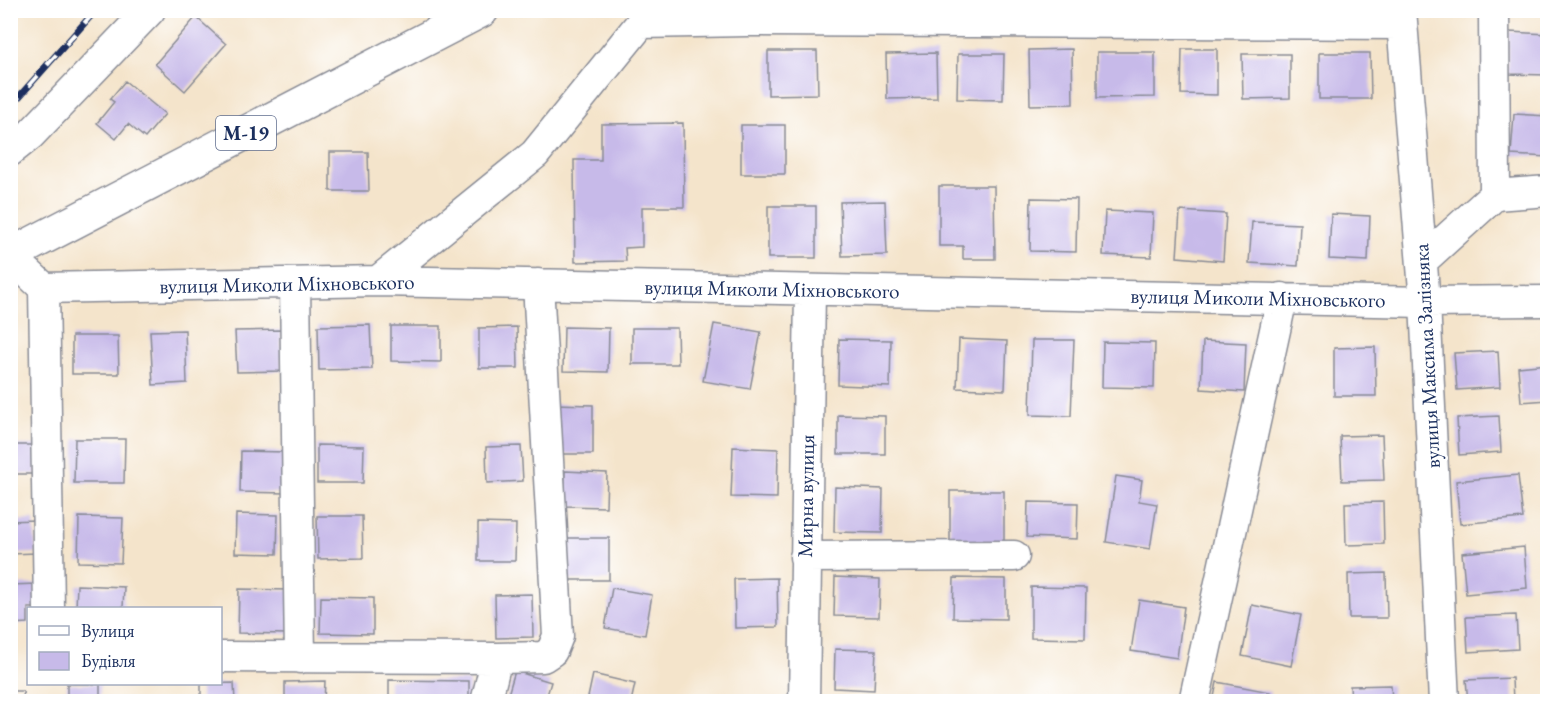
<svg xmlns="http://www.w3.org/2000/svg" width="1558" height="712" viewBox="0 0 1558 712" font-family="'EB Garamond',serif">
	<style>
		.building { fill: #c7bae9 }
		.lines { fill: none; stroke-linecap: round; stroke-linejoin: round }
		.minor-casing { stroke: #888a94; stroke-width: 33 }
		.highway-casing { stroke: #888a94; stroke-width: 36 }
		.minor { stroke: #fff; stroke-width: 30 }
		.highway { stroke: #fff; stroke-width: 33 }
		.rail-casing { stroke: #1b2f5e; stroke-width: 7 }
		.rail { stroke: #fff; stroke-width: 4.5; stroke-dasharray: 14; stroke-linecap: butt }
		.labels { text-anchor: middle; stroke-width: 5; stroke-linejoin: round; paint-order: stroke }
		.shield { fill: #fff; stroke: #5f6d8e; stroke-width: 1.5 }
		.shield-label { font-size: 20px; font-weight: bold; fill: #1b2f5e }
		.street-label { font-size: 21px; fill: #1b2f5e; stroke: #fff }
	</style>
	<rect width="100%" height="100%" fill="#fff"/>
	<filter id="ink" filterUnits="userSpaceOnUse"><feTurbulence type="fractalNoise" baseFrequency=".0167" numOctaves="2"/><feDisplacementMap in="SourceGraphic" scale="12" xChannelSelector="R" yChannelSelector="G"/><feConvolveMatrix kernelMatrix="1 2 1 2 8 2 1 2 1" color-interpolation-filters="sRGB"/></filter>
	<filter id="wash" filterUnits="userSpaceOnUse"><feTurbulence type="fractalNoise" baseFrequency=".008" numOctaves="4" result="noise"/><feDisplacementMap in="SourceGraphic" scale="24" xChannelSelector="R" yChannelSelector="G"/><feGaussianBlur stdDeviation="1.35" result="paint"/><feColorMatrix in="noise" values="0 0 0 0 0 0 0 0 0 0 0 0 0 0 0 0 0 1.4 0 .05"/><feComposite in="paint" operator="in"/></filter>
	<g filter="url(#wash)">
		<rect width="100%" height="100%" fill="#f4e4cb"/>
		<g id="blocks">
			<!-- building -->
			<path class="building" d="M196,17L226,44L185,91L155,64Z
				M1509,32L1548,34V75L1508,74Z
				M1072,49L1073,104L1030,105L1029,50Z
				M1182,49H1217V95L1181,94Z
				M768,51H817L818,94L768,95Z
				M1097,52H1155V97L1097,98Z
				M936,53L937,98L887,99L886,54Z
				M1319,53H1370L1371,99H1319Z
				M958,54H1004L1003,100L957,99Z
				M1242,54H1290V98L1243,99Z
				M125,81L165,114L145,138L128,124L116,139L97,123L114,102L110,99Z
				M1514,114L1548,116V157L1511,155Z
				M683,123L684,207H642V247L625,248L626,261L575,262L574,160H601V124Z
				M741,125H785V174H741Z
				M330,152H368L369,191H330Z
				M939,186H994L995,259H963V246H939Z
				M1031,198L1077,199L1076,252L1030,251Z
				M885,201L887,255L842,256L840,202Z
				M768,206H816V258H768Z
				M1105,211L1153,213L1151,257L1103,255Z
				M1180,211L1226,214L1223,261L1177,257Z
				M1331,214L1370,216L1368,261L1329,259Z
				M1252,222L1300,224L1298,266L1249,263Z
				M714,324L761,332L750,389L703,381Z
				M370,325L372,369L319,370L318,326Z
				M391,326H441V362L391,361Z
				M517,327L518,368H479V328Z
				M564,327L609,328L608,372L563,371Z
				M632,328H677L678,364H632Z
				M185,330L187,383L153,385L150,331Z
				M281,330L282,371L237,372L235,331Z
				M72,336H118L119,374H72Z
				M839,339L891,340L890,387L838,385Z
				M959,339L1007,341L1005,390L957,388Z
				M1032,340H1074L1071,416L1030,415Z
				M1203,341L1246,343L1244,392L1201,389Z
				M1103,342L1155,343L1154,388L1102,387Z
				M1375,347L1376,396H1334V348Z
				M1498,351L1500,387L1457,390L1454,353Z
				M1548,364V400L1521,402L1518,367Z
				M552,404L593,405V454H551Z
				M838,415L885,416V454H838Z
				M1499,416L1501,452L1459,455L1457,418Z
				M1382,435L1384,480L1342,481L1340,436Z
				M75,439H125L124,483H74Z
				M10,445H36V474H10Z
				M317,445L364,446L363,483H317Z
				M521,446L523,481L487,483L486,447Z
				M733,447L778,449L777,498L731,497Z
				M241,451L288,452L287,493L240,492Z
				M565,471L607,473L606,507L564,506Z
				M1518,475L1523,518L1460,524L1456,481Z
				M1116,476L1142,480L1139,501L1157,504L1150,549L1106,542Z
				M835,487L883,489L882,533L834,532Z
				M950,491H1004V542H950Z
				M1028,502L1078,503L1077,539L1027,537Z
				M1383,502L1384,544L1346,545L1345,503Z
				M236,514L278,515L277,554L235,553Z
				M317,516H362L363,558L318,559Z
				M79,517L123,518L121,563L78,562Z
				M34,520L36,553L10,554V521Z
				M478,523L516,524L515,561H478Z
				M558,538H609V580H559Z
				M1524,547L1527,588L1466,594L1462,553Z
				M1386,573L1387,618H1349L1348,574Z
				M835,577L880,579L879,617L834,616Z
				M777,578L778,627L735,628L734,579Z
				M954,578L1006,579V619L953,618Z
				M36,584L37,608H28V623L10,624V585Z
				M77,585L124,587L123,608H76Z
				M1031,587L1086,588L1085,639L1031,638Z
				M612,588L652,595L645,635L605,628Z
				M239,589L290,590V634L238,633Z
				M532,594L533,637L496,638L495,595Z
				M321,597L373,598V634L320,633Z
				M1139,600L1184,607L1177,658L1131,651Z
				M1252,605L1301,615L1291,666L1242,656Z
				M1516,615L1518,649L1468,652L1466,617Z
				M835,649L876,650L874,690L834,688Z
				M515,671L551,682L545,702H517L507,698Z
				M593,674L635,684L631,702H587Z
				M1512,678L1513,702H1468L1466,680Z
				M389,680L469,681V702H389Z
				M325,681L324,702H285V682Z
				M1217,682L1270,692L1268,702H1213Z
				M234,683L235,702H201V684Z
				M67,684H100V702H67Z
				M1391,685L1392,702H1351L1350,686Z
				M10,691H23L24,702H10Z"/>
		</g>
	</g>
	<g filter="url(#ink)">
		<use href="#blocks" fill-opacity="0" stroke="#888a94" stroke-width="1.5"/>
		<g class="lines">
			<defs>
				<path id="minor" d="M1401,10L1425,302L1444,702
					M641,23L747,21L1401,24
					M10,151L30,135L150,10
					M1495,195L1548,191
					M10,256L44,288L378,281L1425,302L1548,301
					M1422,261L1495,195L1494,10
					M378,281L535,154L641,23L645,10
					M295,283L300,658
					M44,288L49,608
					M805,557L1014,556
					M220,657L497,658L543,657L552,651L558,636L538,284
					M486,702L497,658
					M804,702L810,291
					M1194,702L1282,298"/>
				<path id="highway" d="M10,255L482,10"/>
			</defs>
			<!-- minor casing -->
			<use href="#minor" class="minor-casing"/>
			<!-- highway casing -->
			<use href="#highway" class="highway-casing"/>
			<!-- minor -->
			<use href="#minor" class="minor"/>
			<!-- highway -->
			<use href="#highway" class="highway"/>
			<defs>
				<path id="rail" d="M10,107L96,10"/>
			</defs>
			<!-- rail casing -->
			<use href="#rail" class="rail-casing"/>
			<!-- rail -->
			<use href="#rail" class="rail"/>
		</g>
	</g>
	<g class="labels">
		<!-- shield labels -->
		<rect class="shield" x="216" y="116" width="60" height="34" rx="4.5"/>
		<g class="shield-label">
			<text x="246" y="140">М-19</text>
		</g>
		<!-- street labels -->
		<g class="street-label">
			<text transform="translate(287 284) rotate(-1)" y="7">вулиця Миколи Міхновського</text>
			<text transform="translate(772 289) rotate(1)" y="7">вулиця Миколи Міхновського</text>
			<text transform="translate(1258 298) rotate(1)" y="7">вулиця Миколи Міхновського</text>
			<text transform="translate(1427 356) rotate(-93)" y="7">вулиця Максима Залізняка</text>
			<text transform="translate(806 496) rotate(-89)" y="7">Мирна вулиця</text>
		</g>
	</g>
	<!-- margin -->
	<rect width="1558" height="712" fill="none" stroke="#fff" stroke-width="36"/>
	<!-- legend -->
	<rect x="27" y="607" width="195" height="78" fill="#ffffff" stroke="#a4acbf" stroke-width="1.5"/>
	<rect x="39" y="626" width="30" height="9" fill="#ffffff" stroke="#a4acbf" stroke-width="1.5"/>
	<text x="81" y="637" font-size="18" fill="#1b2f5e">Вулиця</text>
	<rect x="39" y="652" width="30" height="18" fill="#c7bae9" stroke="#a4acbf" stroke-width="1.5"/>
	<text x="81" y="667" font-size="18" fill="#1b2f5e">Будівля</text>
</svg>
